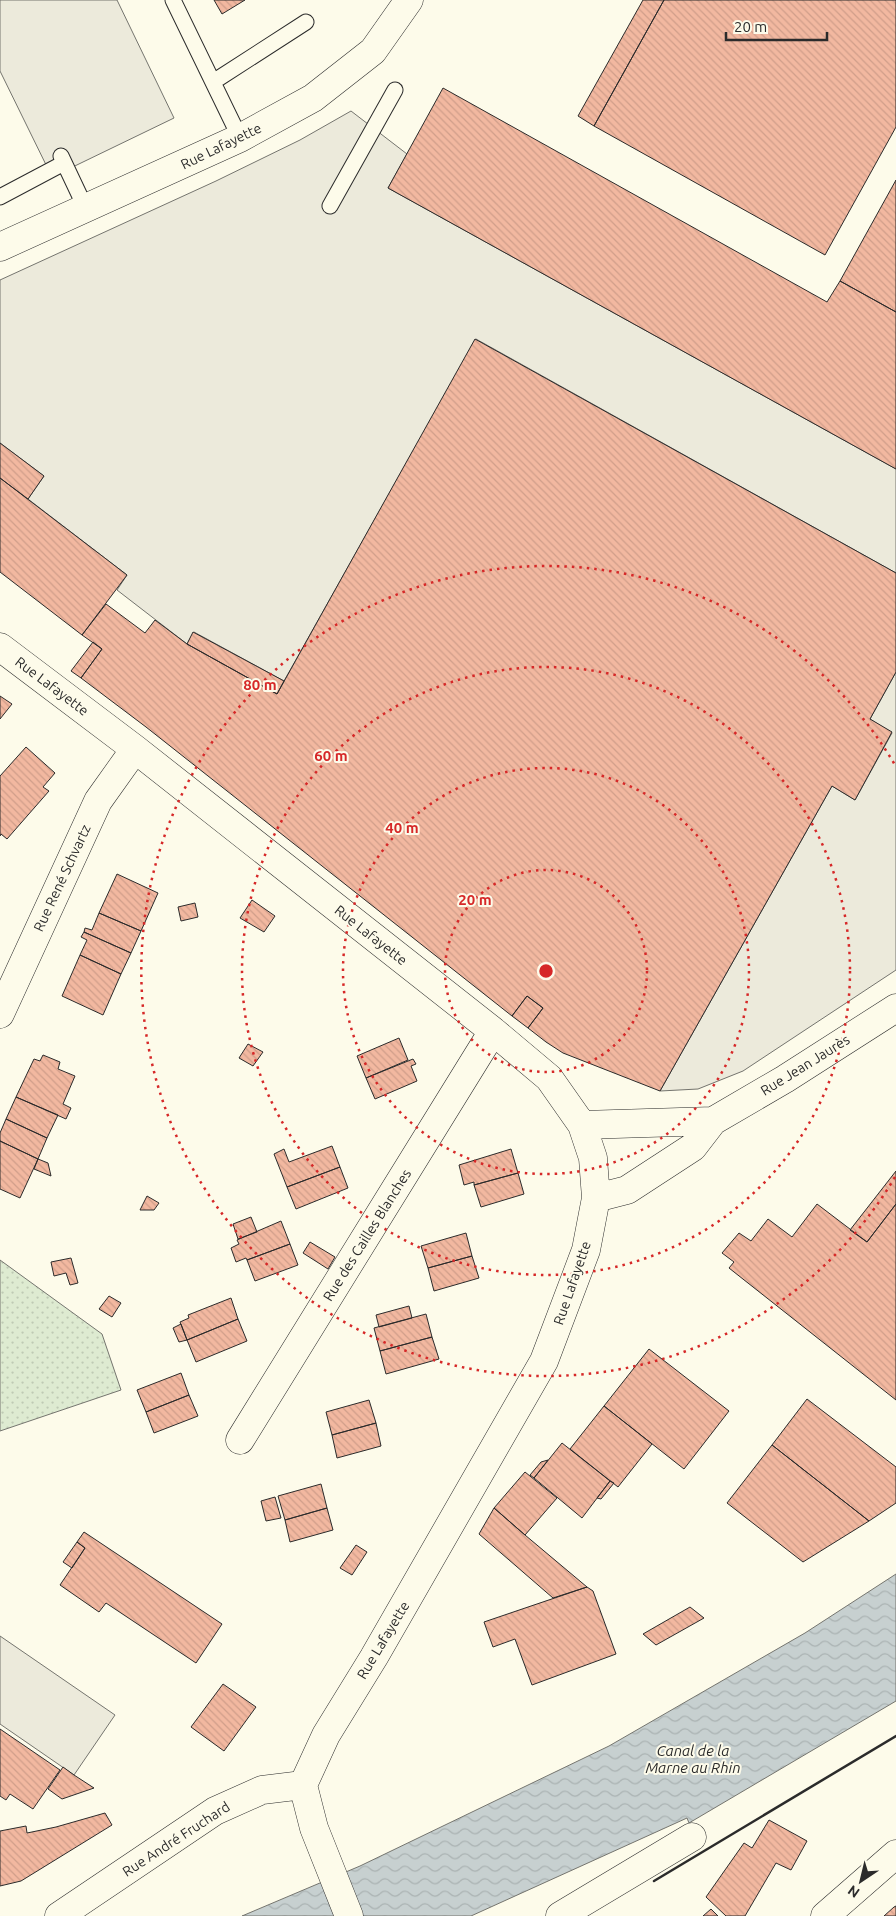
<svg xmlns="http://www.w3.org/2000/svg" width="896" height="1916" viewBox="0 0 896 1916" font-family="Ubuntu,sans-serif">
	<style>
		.grass { fill: url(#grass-dots); stroke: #74746e }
		.parking { fill: #eceadb; stroke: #74746e }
		.water { fill: url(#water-waves); stroke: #74746e }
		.building { fill: url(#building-back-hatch); stroke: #2b2b2b }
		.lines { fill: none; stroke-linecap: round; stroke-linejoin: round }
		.service-casing { stroke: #2b2b2b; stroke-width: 17 }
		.minor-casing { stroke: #2b2b2b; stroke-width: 29 }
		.tertiary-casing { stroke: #2b2b2b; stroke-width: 29 }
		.secondary-casing { stroke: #2b2b2b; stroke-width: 29 }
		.service { stroke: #fdfbea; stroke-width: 15 }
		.minor { stroke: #fdfbea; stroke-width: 28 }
		.tertiary { stroke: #fdfbea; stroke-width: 28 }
		.secondary { stroke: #fdfbea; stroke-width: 28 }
		.wall { stroke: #2b2b2b; stroke-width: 2.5 }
		.ring { fill: none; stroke: #d62828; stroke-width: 2.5; stroke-dasharray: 2.5 5 }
		.labels { text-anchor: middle; stroke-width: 4; stroke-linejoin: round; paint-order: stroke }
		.street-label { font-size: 14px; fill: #2b2b2b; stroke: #fdfbea }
		.water-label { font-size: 15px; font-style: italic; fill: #2b2b2b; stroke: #fdfbea }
		.centre { fill: #d62828; stroke: #fdfbea; stroke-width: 2.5 }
		.ring-label { font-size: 15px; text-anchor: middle; font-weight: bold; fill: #d62828; stroke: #fdfbea; stroke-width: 4; stroke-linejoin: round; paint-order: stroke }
	</style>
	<defs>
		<pattern id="grass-dots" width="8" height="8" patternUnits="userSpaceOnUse" patternTransform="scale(1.25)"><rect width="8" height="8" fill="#deebd1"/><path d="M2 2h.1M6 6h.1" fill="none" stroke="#bfcab4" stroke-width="1.8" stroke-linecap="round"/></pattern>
		<pattern id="water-waves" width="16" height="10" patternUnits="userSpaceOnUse" patternTransform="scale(1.25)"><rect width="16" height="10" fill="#c7d0d0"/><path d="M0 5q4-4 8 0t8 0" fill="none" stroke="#abb3b3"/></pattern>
		<pattern id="building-back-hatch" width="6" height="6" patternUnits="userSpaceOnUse" patternTransform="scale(1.25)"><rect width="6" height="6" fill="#f2b8a0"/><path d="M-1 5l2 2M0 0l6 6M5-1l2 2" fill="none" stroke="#d09e8a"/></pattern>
	</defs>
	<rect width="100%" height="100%" fill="#fdfbea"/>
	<!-- grass -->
	<path class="grass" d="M0,1260L102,1334L121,1390L0,1431Z"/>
	<!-- parking -->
	<path class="parking" d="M0,0H117L174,118L52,177L0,71Z
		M351,111L407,154L388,188L896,469V573L476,339L284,681L194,632L187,644L117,590L127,575L28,499L44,476L0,443V280L216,181L300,140Z
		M896,672V970L743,1071L698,1089L660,1091L832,786L855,800L892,733L870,719Z
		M0,1636L115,1715L74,1775L0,1724Z"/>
	<!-- water -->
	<path class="water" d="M896,1574V1701L689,1823L687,1818L471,1916H242L360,1866L609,1746L805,1633Z"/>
	<!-- building -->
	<path class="building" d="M214,0H245L222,14Z
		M643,0H664L594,126L578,116Z
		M664,0H896V127L825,255L594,126Z
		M443,88L827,302L840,281L896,312V469L388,188Z
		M896,180V312L840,281Z
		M475,339L896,573V672L870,719L892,732L855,800L832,786L660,1091L563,1053L546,1042L528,1028L543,1008L527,996L512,1016L146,727L81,678L102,649L82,635L106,604L145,633L155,620L187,644L277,694Z
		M0,443L44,476L28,499L0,478Z
		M0,478L127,575L82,635L0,572Z
		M193,632L284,681L277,694L187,644Z
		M93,642L102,649L81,678L71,671Z
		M0,696L12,704L0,719Z
		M26,747L55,773L43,787L49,791L7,839L1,834L0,836V776Z
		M117,874L158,893L141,931L99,913Z
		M252,900L275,916L264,932L240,918Z
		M195,903L198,917L181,921L178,907Z
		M99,913L141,931L131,953L84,932L85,928L92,930Z
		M84,932L131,953L121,974L80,955L87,940L81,937Z
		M80,955L121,974L103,1015L62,996Z
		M527,996L543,1008L528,1028L512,1016Z
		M399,1038L408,1060L366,1078L357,1056Z
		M248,1044L263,1052L253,1066L239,1058Z
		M43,1055L60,1062L58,1069L75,1076L63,1104L71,1108L66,1119L16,1097L34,1059L40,1061Z
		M413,1059L416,1064L411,1066L417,1081L375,1099L366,1078Z
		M16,1097L58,1115L47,1138L6,1119Z
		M6,1119L47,1138L38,1159L0,1141V1133Z
		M0,1141L38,1159L20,1198L0,1189Z
		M332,1146L340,1167L287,1187L274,1154L284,1149L289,1162Z
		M511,1149L518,1173L474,1185V1182L464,1185L459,1165Z
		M38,1159L48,1163L51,1176L34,1169Z
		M340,1167L348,1188L296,1209L287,1187Z
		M896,1171V1204L867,1242L850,1230Z
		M518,1173L524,1194L481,1207L474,1185Z
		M147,1196L159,1203L154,1210H140Z
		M817,1204L867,1242L896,1204V1400L729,1268L734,1262L722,1253L739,1233L751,1241L768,1219L792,1237Z
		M251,1217L257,1232L238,1239L233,1224Z
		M281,1221L290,1244L247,1260L246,1258L236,1262L231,1248L239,1244L237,1240Z
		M466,1233L472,1256L428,1268L421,1246Z
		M310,1242L335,1257L328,1269L303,1253Z
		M290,1244L298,1265L255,1281L247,1260Z
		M472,1256L479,1278L434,1291L428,1268Z
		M71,1258L78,1283L70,1285L66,1273L54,1276L51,1262Z
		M109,1296L121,1303L112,1317L99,1309Z
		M231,1298L238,1319L187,1340L180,1322L189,1318L188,1315Z
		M409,1306L412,1318L379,1327L376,1315Z
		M426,1314L432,1337L380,1351L374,1328Z
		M238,1319L247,1341L196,1362L187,1340Z
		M181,1324L187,1340L179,1342L173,1328Z
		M432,1337L439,1359L386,1374L380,1351Z
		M649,1349L729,1411L684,1469L604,1406Z
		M181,1373L189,1395L146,1412L137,1390Z
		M189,1395L198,1416L154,1433L146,1412Z
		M807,1399L896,1467V1503L869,1521L772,1445Z
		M369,1400L376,1423L332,1435L326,1412Z
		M604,1406L652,1444L618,1487L570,1449Z
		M376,1423L381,1446L337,1458L332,1435Z
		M562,1443L610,1481L582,1518L534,1478Z
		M772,1445L869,1521L803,1562L727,1503Z
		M548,1460L534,1478L530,1475L541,1462Z
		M525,1472L557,1498L525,1535L494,1508Z
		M610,1481L614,1483L601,1499L597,1498Z
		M321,1484L327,1508L285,1520L278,1496Z
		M275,1497L281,1518L266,1521L261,1501Z
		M327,1508L333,1530L290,1542L285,1520Z
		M494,1508L525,1535L587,1587L553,1598L479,1534Z
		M84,1532L222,1624L196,1663L106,1603L99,1612L60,1585L85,1548L77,1542Z
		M77,1542L85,1548L72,1568L63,1562Z
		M356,1545L367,1552L352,1575L340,1568Z
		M587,1587L593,1591L616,1654L532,1685L515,1639L493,1647L484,1622Z
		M690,1607L704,1618L656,1645L643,1634Z
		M223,1684L256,1707L224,1751L191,1727Z
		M0,1729L60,1770L33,1809L10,1794L6,1800L0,1796Z
		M63,1767L74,1775L94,1788L62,1799L48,1789Z
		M105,1813L112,1825L21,1881L0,1886V1831L26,1826L27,1833L56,1827Z
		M769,1820L807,1841L791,1870L776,1863L745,1916H726L706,1897L744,1843L752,1848Z
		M896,1906V1916H884L894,1907Z
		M711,1909L718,1916H703Z"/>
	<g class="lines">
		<defs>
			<path id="service" d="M173,0L240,138
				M213,82L306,22
				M61,156L86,209
				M0,197L64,163
				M330,206L395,90"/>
			<path id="minor" d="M0,647L135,749L493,1031L549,1078L582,1125L593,1158L596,1198L586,1250L544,1361L374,1657L326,1735L303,1785L314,1828L349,1916
				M0,1014L98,801L135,749
				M582,1125L713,1121
				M596,1198L627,1190L693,1147L713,1121L785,1079L896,1008
				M240,1440L493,1031
				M59,1916L215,1811L262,1790L303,1785
				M560,1916L692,1837"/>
			<path id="tertiary" d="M0,247L240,138L313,98L373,51L409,0"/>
			<path id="secondary" d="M825,1916L896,1854"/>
		</defs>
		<!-- service casing -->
		<use href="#service" class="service-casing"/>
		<!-- minor casing -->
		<use href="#minor" class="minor-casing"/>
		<!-- tertiary casing -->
		<use href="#tertiary" class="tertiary-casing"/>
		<!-- secondary casing -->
		<use href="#secondary" class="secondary-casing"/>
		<!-- service -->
		<use href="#service" class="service"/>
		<!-- minor -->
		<use href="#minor" class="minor"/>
		<!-- tertiary -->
		<use href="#tertiary" class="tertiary"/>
		<!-- secondary -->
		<use href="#secondary" class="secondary"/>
		<!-- wall -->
		<path class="wall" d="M654,1881L896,1736"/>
	</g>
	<!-- distance rings -->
	<g class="ring">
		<circle cx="546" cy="971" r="101"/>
		<circle cx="546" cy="971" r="203"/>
		<circle cx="546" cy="971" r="304"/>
		<path d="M895 1177A405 405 0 1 1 895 765"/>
	</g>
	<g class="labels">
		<!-- street labels -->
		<g class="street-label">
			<text transform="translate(221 146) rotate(-26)" y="5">Rue Lafayette</text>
			<text transform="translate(52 686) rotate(37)" y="5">Rue Lafayette</text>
			<text transform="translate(62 878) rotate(-65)" y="5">Rue René Schvartz</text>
			<text transform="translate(371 935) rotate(38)" y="5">Rue Lafayette</text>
			<text transform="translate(805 1065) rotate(-32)" y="5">Rue Jean Jaurès</text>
			<text transform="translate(367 1235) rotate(-58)" y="5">Rue des Cailles Blanches</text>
			<text transform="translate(572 1283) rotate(-71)" y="5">Rue Lafayette</text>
			<text transform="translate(383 1640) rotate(-59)" y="5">Rue Lafayette</text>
			<text transform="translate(176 1839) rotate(-33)" y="5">Rue André Fruchard</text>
		</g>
		<!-- water labels -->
		<g class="water-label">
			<text x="693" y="1756">Canal de la<tspan x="693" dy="17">Marne au Rhin</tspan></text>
		</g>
	</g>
	<circle cx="546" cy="971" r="8" class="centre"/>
	<g class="ring-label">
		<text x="260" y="690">80 m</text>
		<text x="331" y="761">60 m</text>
		<text x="402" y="833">40 m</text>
		<text x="475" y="905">20 m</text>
	</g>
	<!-- north arrow -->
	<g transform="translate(861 1881) rotate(215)" stroke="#fdfbea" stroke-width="4" paint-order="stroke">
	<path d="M0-4L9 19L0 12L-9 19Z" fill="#2b2b2b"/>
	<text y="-8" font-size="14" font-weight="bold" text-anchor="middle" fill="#2b2b2b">N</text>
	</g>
	<!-- scale -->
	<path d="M726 32v8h101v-8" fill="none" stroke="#2b2b2b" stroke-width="2.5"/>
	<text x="734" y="32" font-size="15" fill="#2b2b2b" stroke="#fdfbea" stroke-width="4" paint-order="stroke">20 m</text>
</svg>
